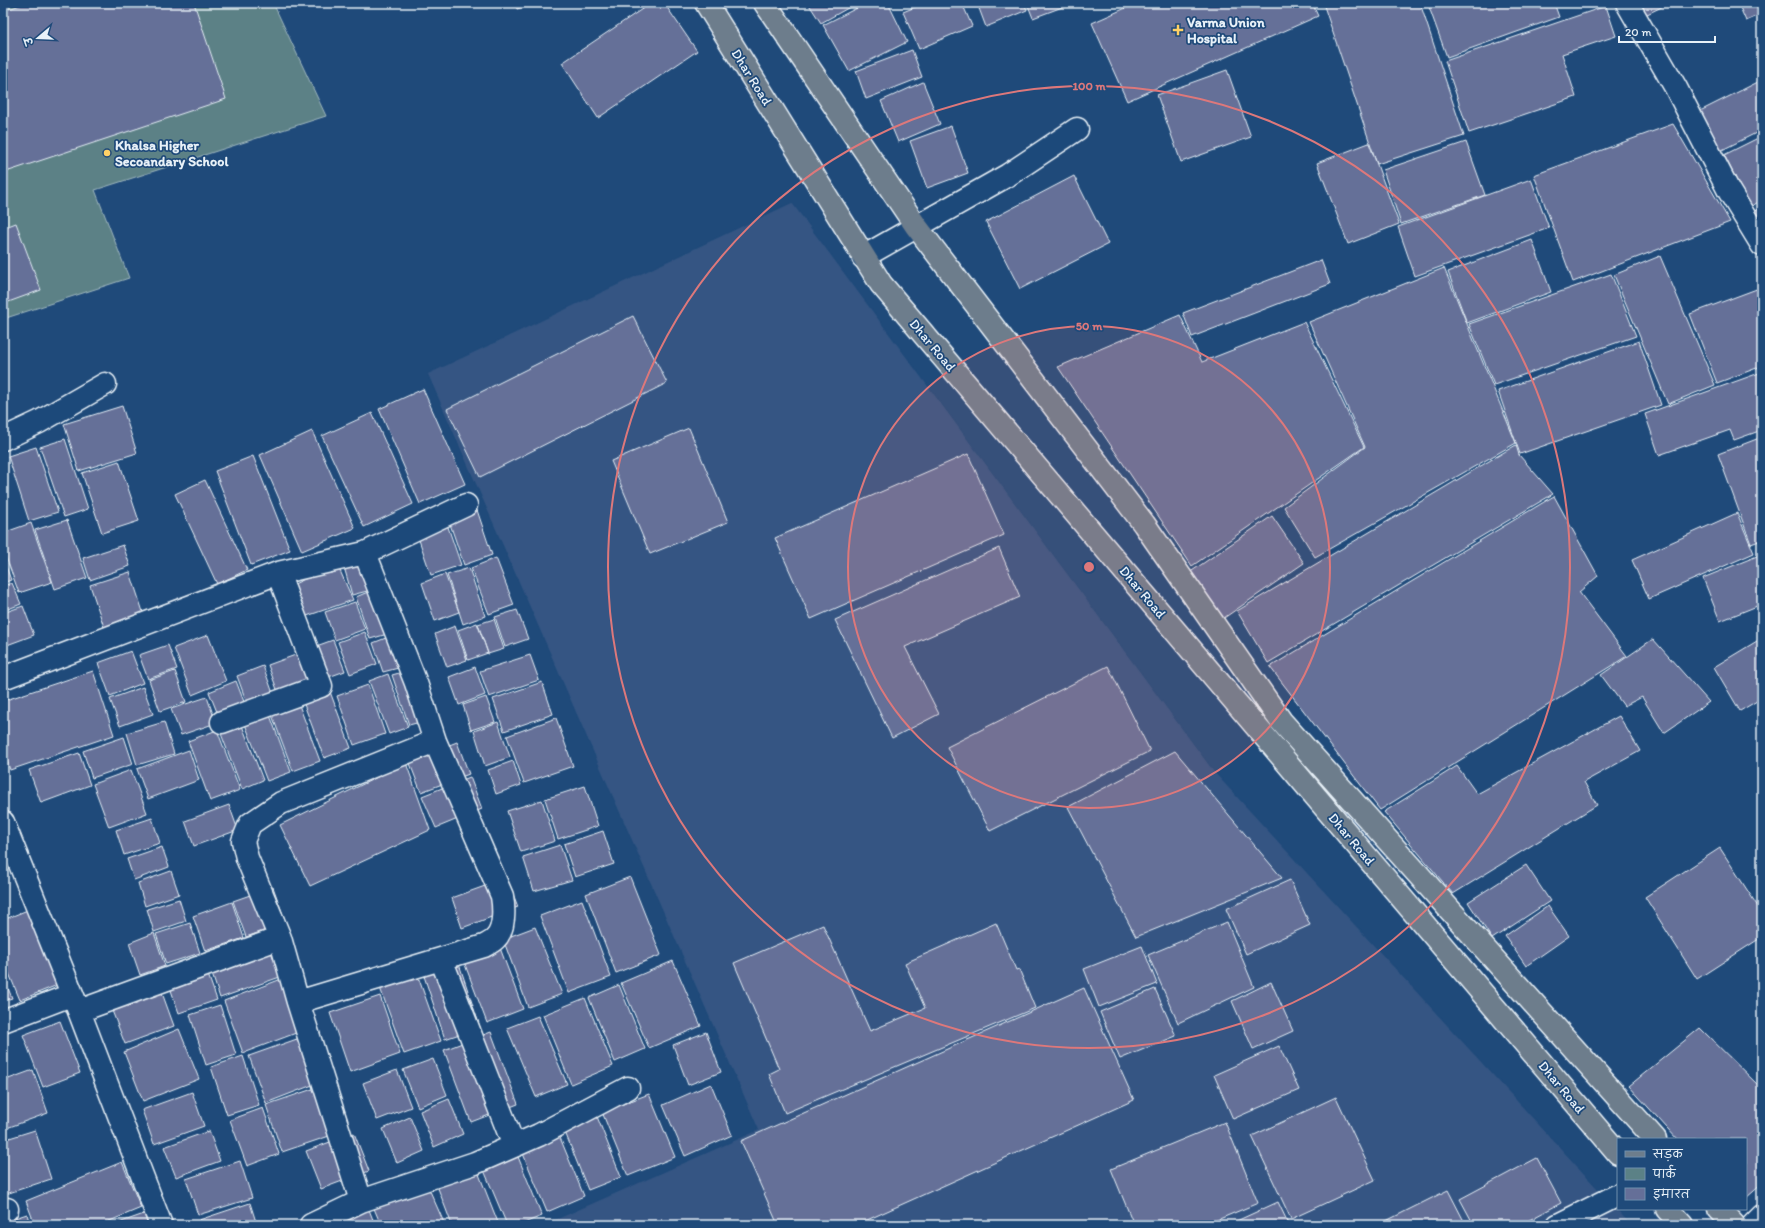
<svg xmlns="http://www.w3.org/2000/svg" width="1765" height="1228" viewBox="0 0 1765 1228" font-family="Itim,'Playpen Sans Deva',sans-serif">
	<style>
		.built { fill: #345583 }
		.green { fill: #5b8186; stroke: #a2b9bf }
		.building { fill: #656f98; stroke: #e8f1f8 }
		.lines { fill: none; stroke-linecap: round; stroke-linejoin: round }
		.minor-casing { stroke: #e8f1f8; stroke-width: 25 }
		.major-casing { stroke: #e8f1f8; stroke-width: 25 }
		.minor { stroke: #1f4a7a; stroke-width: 22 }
		.major { stroke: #6d7d8c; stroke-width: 22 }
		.ring { fill: none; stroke: #dd787b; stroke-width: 2 }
		.poi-dot { fill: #ffd166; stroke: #1f4a7a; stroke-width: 1.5 }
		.labels { text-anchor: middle; stroke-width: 3.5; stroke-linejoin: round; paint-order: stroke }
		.poi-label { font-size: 14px; font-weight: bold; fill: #e8f1f8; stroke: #1f4a7a; text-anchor: start }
		.street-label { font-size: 14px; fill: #e8f1f8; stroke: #1f4a7a }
		.centre { fill: #dd787b; stroke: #1f4a7a; stroke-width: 2 }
		.ring-label { font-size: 12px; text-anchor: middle; font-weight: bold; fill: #dd787b; stroke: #1f4a7a; stroke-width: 3.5; stroke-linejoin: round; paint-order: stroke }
	</style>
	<rect width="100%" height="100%" fill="#1f4a7a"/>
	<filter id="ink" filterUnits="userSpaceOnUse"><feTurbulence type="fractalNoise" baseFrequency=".025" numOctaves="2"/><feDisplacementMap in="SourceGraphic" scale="8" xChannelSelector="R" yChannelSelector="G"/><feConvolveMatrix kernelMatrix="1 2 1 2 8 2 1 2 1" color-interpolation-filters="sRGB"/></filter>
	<g filter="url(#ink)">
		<!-- built -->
		<path class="built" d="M792,203L1214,772L1631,1225H544L759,1130L428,374Z"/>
		<!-- green -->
		<path class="green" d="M3,3H273L326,116L95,190L129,278L3,319Z"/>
		<!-- building -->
		<path class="building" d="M26,3H194L226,99L3,173V11Z
			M515,3H536L517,9Z
			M651,3H664L697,51L598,118L562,63Z
			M808,3H857L821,23Z
			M867,3H888L907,42L849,71L823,25Z
			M925,3H962L972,26L919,49L903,12Z
			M977,3H1024L1027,10L986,27Z
			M1027,3H1073L1033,18Z
			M1137,3H1312L1318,16L1127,101L1092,23Z
			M1333,3H1420L1464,136L1377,164L1324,6Z
			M1440,3H1554L1559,17L1447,57L1429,7Z
			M1639,3H1670L1645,15Z
			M1738,3H1762V14L1746,21Z
			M1606,6L1616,36L1562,54L1576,97L1469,133L1445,61Z
			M912,50L922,77L866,99L856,71Z
			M1227,70L1251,137L1181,162L1157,95Z
			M1762,80V130L1720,151L1700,111Z
			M923,82L940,124L898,142L881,101Z
			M1673,124L1730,222L1573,282L1534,175Z
			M951,126L968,173L927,188L910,141Z
			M1762,136V200L1750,207L1724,155Z
			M1466,142L1485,195L1401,224L1383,170Z
			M1369,143L1399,224L1348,244L1317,163Z
			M1074,176L1108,244L1020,289L986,222Z
			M1531,179L1549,228L1415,276L1398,227Z
			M1762,207V228L1754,212Z
			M16,223L41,290L3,304V228Z
			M1532,240L1551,292L1467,323L1448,272Z
			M1660,256L1715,385L1668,404L1614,275Z
			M1321,260L1330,284L1192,337L1183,313Z
			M1444,268L1516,443L1315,557L1284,507L1365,447L1309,322Z
			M1611,274L1636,336L1494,385L1469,324Z
			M1762,287V366L1717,383L1690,314Z
			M1180,315L1202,362L1304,322L1364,447L1192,566L1058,367Z
			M633,316L667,383L480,477L447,409Z
			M1639,341L1661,405L1520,454L1498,391Z
			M1762,372V430L1734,440L1730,430L1659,455L1645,414Z
			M423,389L465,484L420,504L379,409Z
			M122,406L137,453L79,471L64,424Z
			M372,413L413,504L364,527L322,436Z
			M689,428L728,522L650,554L611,461Z
			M312,431L355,528L302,551L260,455Z
			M1762,437V540L1751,544L1718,454Z
			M65,439L88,509L64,517L40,447Z
			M1516,445L1519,455L1553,494L1268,663L1237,611Z
			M36,447L58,512L29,521L8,456Z
			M968,454L1004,535L811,619L775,538Z
			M253,456L290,550L251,565L215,471Z
			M119,461L139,521L102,533L82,473Z
			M205,480L247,570L217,584L175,494Z
			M1554,496L1598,576L1579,592L1627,656L1380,810L1270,667Z
			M477,510L492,555L464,565L449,521Z
			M1737,513L1754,553L1649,599L1632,560Z
			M1272,516L1304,563L1221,620L1189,573Z
			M67,520L87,578L55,589L35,530Z
			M31,523L52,582L19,593L3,549V533Z
			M447,524L461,565L431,575L417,534Z
			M123,545L130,566L90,580L83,558Z
			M999,548L1020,597L905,647L939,714L892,738L835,620Z
			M1762,554V604L1720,621L1703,578Z
			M3,558L11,580L3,583Z
			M496,558L514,605L489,614L471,568Z
			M361,560L371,590L352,595L344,567Z
			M337,564L353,600L301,618L290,586Z
			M469,568L485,616L463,624L447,575Z
			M130,572L144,615L104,627L90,585Z
			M445,574L459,612L435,621L422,583Z
			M12,583L21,604L3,611V586Z
			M375,589L391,633L370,639L356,597Z
			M355,602L365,629L335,640L325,612Z
			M23,606L34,635L7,645L3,634V613Z
			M517,610L528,639L505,647L495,617Z
			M494,619L504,649L488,654L478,624Z
			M477,623L488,653L468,660L458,630Z
			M455,626L467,660L447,667L435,634Z
			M365,632L377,664L350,674L338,642Z
			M208,635L226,681L192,695L174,648Z
			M391,636L402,667L383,672L373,643Z
			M1762,638V698L1740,711L1714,667Z
			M1653,639L1709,702L1664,733L1642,697L1624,706L1601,675Z
			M333,640L345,671L323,679L311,648Z
			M168,645L177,669L148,679L139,655Z
			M131,651L143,683L110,696L98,663Z
			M301,653L312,683L279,695L268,665Z
			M530,655L539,680L489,697L480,671Z
			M263,666L274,696L248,706L237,676Z
			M1108,666L1150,751L990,831L947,747Z
			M475,667L485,695L459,705L449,677Z
			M93,671L114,735L10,770L3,748V701Z
			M175,671L186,702L160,711L149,680Z
			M406,671L424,721L409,725L392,675Z
			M388,674L408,727L389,734L369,681Z
			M236,681L246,707L219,717L209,692Z
			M542,682L553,714L504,731L493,699Z
			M368,685L385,734L354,745L337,696Z
			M143,687L153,714L120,726L110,699Z
			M329,689L351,748L324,758L302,699Z
			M207,697L216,723L181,735L171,709Z
			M296,697L320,761L293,771L269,707Z
			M486,697L495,722L471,730L463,705Z
			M268,710L291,772L267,781L243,719Z
			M1619,716L1640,751L1584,782L1597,805L1453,894L1384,812L1457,766L1477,794Z
			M556,718L573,766L524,783L507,736Z
			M164,722L174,754L137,765L127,733Z
			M498,722L510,757L485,766L474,731Z
			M241,723L263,780L242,789L220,731Z
			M217,730L240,790L210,801L188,741Z
			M124,737L133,764L92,778L83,751Z
			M457,742L469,774L421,792L409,761Z
			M189,750L199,780L148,799L137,769Z
			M1175,751L1282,878L1136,937L1068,807Z
			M79,753L90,785L41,803L29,770Z
			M513,761L521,785L496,794L488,770Z
			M406,763L430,830L310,886L280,825Z
			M131,770L147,813L109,827L93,784Z
			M470,777L482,809L436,828L422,796Z
			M585,786L598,826L558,839L545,799Z
			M542,800L555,841L521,852L507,811Z
			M229,805L238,830L194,846L185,821Z
			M152,818L160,843L124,855L116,830Z
			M603,831L614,864L575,877L564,844Z
			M560,845L572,880L534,891L523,857Z
			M162,847L169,867L134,880L127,859Z
			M1720,848L1762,913V937L1697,979L1645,897Z
			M1526,865L1550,901L1492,939L1468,902Z
			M171,871L179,894L145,906L138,883Z
			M630,877L661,955L616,973L586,894Z
			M507,878L518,907L462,928L452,898Z
			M1290,880L1310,925L1246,954L1226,909Z
			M273,887L286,923L246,937L233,901Z
			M179,899L186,921L154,932L147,909Z
			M582,900L611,977L569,993L540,916Z
			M232,902L244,938L205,951L193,916Z
			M1548,906L1569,936L1526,966L1505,936Z
			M30,909L60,984L20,1000L3,959V920Z
			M1227,922L1254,987L1178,1023L1148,955Z
			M190,923L200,953L166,964L156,934Z
			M996,923L1016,970L1019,969L1035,1008L785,1113L769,1074L779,1069L734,963L823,925L870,1031L925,1008L905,963Z
			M535,927L562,994L528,1007L503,939Z
			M154,933L165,966L140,975L129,943Z
			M497,940L523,1009L487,1023L461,954Z
			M1142,946L1157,984L1099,1007L1084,969Z
			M270,947L280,977L220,998L210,968Z
			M457,958L480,1027L445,1039L422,970Z
			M673,961L701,1026L649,1048L621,983Z
			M205,966L217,1000L179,1013L167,979Z
			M416,971L441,1041L404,1054L379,985Z
			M3,976L12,998L3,1001Z
			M284,978L304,1030L243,1053L224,1001Z
			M1271,982L1293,1031L1253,1049L1232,1001Z
			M619,985L645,1049L615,1062L589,998Z
			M1084,988L1134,1100L856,1225H778L741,1141Z
			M1155,989L1176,1036L1120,1059L1100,1012Z
			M161,990L174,1026L125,1044L111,1008Z
			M380,996L400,1054L350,1072L330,1013Z
			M585,998L613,1066L571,1084L543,1015Z
			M220,1005L236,1055L206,1065L190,1015Z
			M538,1016L567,1084L536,1097L507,1028Z
			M60,1021L80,1073L43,1087L23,1035Z
			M1700,1028L1762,1089V1184L1746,1198V1139H1677L1629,1086Z
			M179,1029L199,1079L143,1101L124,1052Z
			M491,1032L518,1104L471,1122L444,1050Z
			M706,1032L721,1072L688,1085L673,1045Z
			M311,1034L328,1079L266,1103L249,1056Z
			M1279,1046L1299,1090L1233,1119L1214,1075Z
			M243,1056L259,1105L227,1115L211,1067Z
			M433,1059L447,1095L418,1107L403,1070Z
			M33,1070L48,1113L4,1129L3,1081Z
			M397,1070L411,1107L377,1120L363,1083Z
			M333,1082L350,1129L282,1152L266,1105Z
			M711,1084L732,1135L685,1156L663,1105Z
			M192,1092L204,1126L154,1144L142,1110Z
			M649,1094L675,1157L628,1176L602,1112Z
			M1336,1097L1375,1180L1291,1219L1252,1136Z
			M449,1099L463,1134L434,1147L420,1111Z
			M263,1108L279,1154L247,1166L230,1120Z
			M596,1114L621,1177L588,1190L563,1127Z
			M410,1117L424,1151L397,1163L383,1129Z
			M1225,1122L1258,1203L1205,1225H1134L1111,1169Z
			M554,1123L584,1196L547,1212L517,1139Z
			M35,1130L51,1179L3,1195V1140Z
			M209,1131L220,1161L176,1177L164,1147Z
			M354,1133L369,1171L321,1189L306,1151Z
			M512,1142L542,1216L519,1225H507L478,1156Z
			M1537,1158L1561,1203L1520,1225H1474L1460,1199Z
			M473,1159L499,1225H452L433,1175Z
			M240,1161L252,1198L198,1215L186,1179Z
			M122,1162L141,1208L100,1225H35L26,1201Z
			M426,1182L445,1225H381L373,1206Z
			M1448,1190L1466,1225H1378Z
			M1278,1202L1289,1225H1230V1224Z
			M250,1203L257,1225H201L199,1220Z
			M368,1207L375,1225H332Z
			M27,1214L30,1225H3V1222Z
			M144,1214L148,1225H113Z"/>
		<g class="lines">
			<defs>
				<path id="minor" d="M1627,3L1676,88L1729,191L1762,245
					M863,257L1008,175L1077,129
					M3,439L39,422L105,384
					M3,678L278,573L365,553
					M222,722L321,686L278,573
					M3,822L79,1011L161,1225
					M441,959L514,1146
					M298,1002L280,938L247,858L243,841L250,824L281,803L435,741
					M79,1011L280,938
					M3,1021L71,995
					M361,1201L298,1002L484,946C488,944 492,942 495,939C505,930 504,908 502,896L435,741L416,683L365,553L466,505
					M3,1210L7,1209
					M311,1225L361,1201L475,1163L539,1135L628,1088
					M1558,1225L1618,1195
					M1753,1225L1762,1216"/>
				<path id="major" d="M706,3L881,284L1618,1153
					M765,3L916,226L1144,524L1281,721L1655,1139
					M1667,1209L1682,1225
					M1719,1209L1734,1225"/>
			</defs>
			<!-- minor casing -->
			<use href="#minor" class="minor-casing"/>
			<!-- major casing -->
			<use href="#major" class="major-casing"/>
			<!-- minor -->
			<use href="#minor" class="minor"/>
			<!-- major -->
			<use href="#major" class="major"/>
		</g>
	</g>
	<!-- distance rings -->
	<circle cx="1089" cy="567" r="241" fill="#dd787b" fill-opacity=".12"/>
	<g class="ring">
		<circle cx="1089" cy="567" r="241"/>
		<circle cx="1089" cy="567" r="481"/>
	</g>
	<!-- markers -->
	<g class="poi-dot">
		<path d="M1176 24h4v4h4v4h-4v4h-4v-4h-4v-4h4z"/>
		<circle cx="107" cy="153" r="4"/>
	</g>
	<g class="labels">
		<!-- poi labels -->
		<g class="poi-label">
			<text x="1187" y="27">Varma Union<tspan x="1187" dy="16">Hospital</tspan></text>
			<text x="115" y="150">Khalsa Higher<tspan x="115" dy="16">Secoandary School</tspan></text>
		</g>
		<!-- street labels -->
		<g class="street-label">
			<text transform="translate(752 77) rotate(58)" y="5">Dhar Road</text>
			<text transform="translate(933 345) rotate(50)" y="5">Dhar Road</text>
			<text transform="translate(1143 592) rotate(50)" y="5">Dhar Road</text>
			<text transform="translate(1352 839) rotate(50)" y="5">Dhar Road</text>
			<text transform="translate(1562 1087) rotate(50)" y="5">Dhar Road</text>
		</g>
	</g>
	<circle cx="1089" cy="567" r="6" class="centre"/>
	<g class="ring-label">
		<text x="1089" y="90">100 m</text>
		<text x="1089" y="330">50 m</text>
	</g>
	<!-- margin -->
	<rect width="1765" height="1228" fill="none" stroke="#1f4a7a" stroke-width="16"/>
	<rect x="8" y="8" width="1749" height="1212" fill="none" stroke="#e8f1f8" stroke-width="1.5" filter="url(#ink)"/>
	<!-- legend -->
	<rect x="1617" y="1138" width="130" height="72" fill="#1f4a7a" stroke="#6f8dac"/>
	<rect x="1625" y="1151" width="20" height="6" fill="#6d7d8c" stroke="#6f8dac"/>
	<text x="1653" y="1158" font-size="12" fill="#e8f1f8">सड़क</text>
	<rect x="1625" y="1168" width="20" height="12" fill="#5b8186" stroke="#6f8dac"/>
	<text x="1653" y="1178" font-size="12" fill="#e8f1f8">पार्क</text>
	<rect x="1625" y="1188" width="20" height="12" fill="#656f98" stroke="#6f8dac"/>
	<text x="1653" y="1198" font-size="12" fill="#e8f1f8">इमारत</text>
	<!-- north arrow -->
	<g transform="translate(38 38) rotate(251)" stroke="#1f4a7a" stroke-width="3" paint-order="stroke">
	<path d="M0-3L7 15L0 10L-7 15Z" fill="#e8f1f8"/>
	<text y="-6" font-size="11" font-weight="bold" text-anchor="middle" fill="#e8f1f8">उ</text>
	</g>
	<!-- scale -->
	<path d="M1619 36v6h96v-6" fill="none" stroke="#e8f1f8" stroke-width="2"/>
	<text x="1625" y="36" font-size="12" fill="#e8f1f8" stroke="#1f4a7a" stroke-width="3" paint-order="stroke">20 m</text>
</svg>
